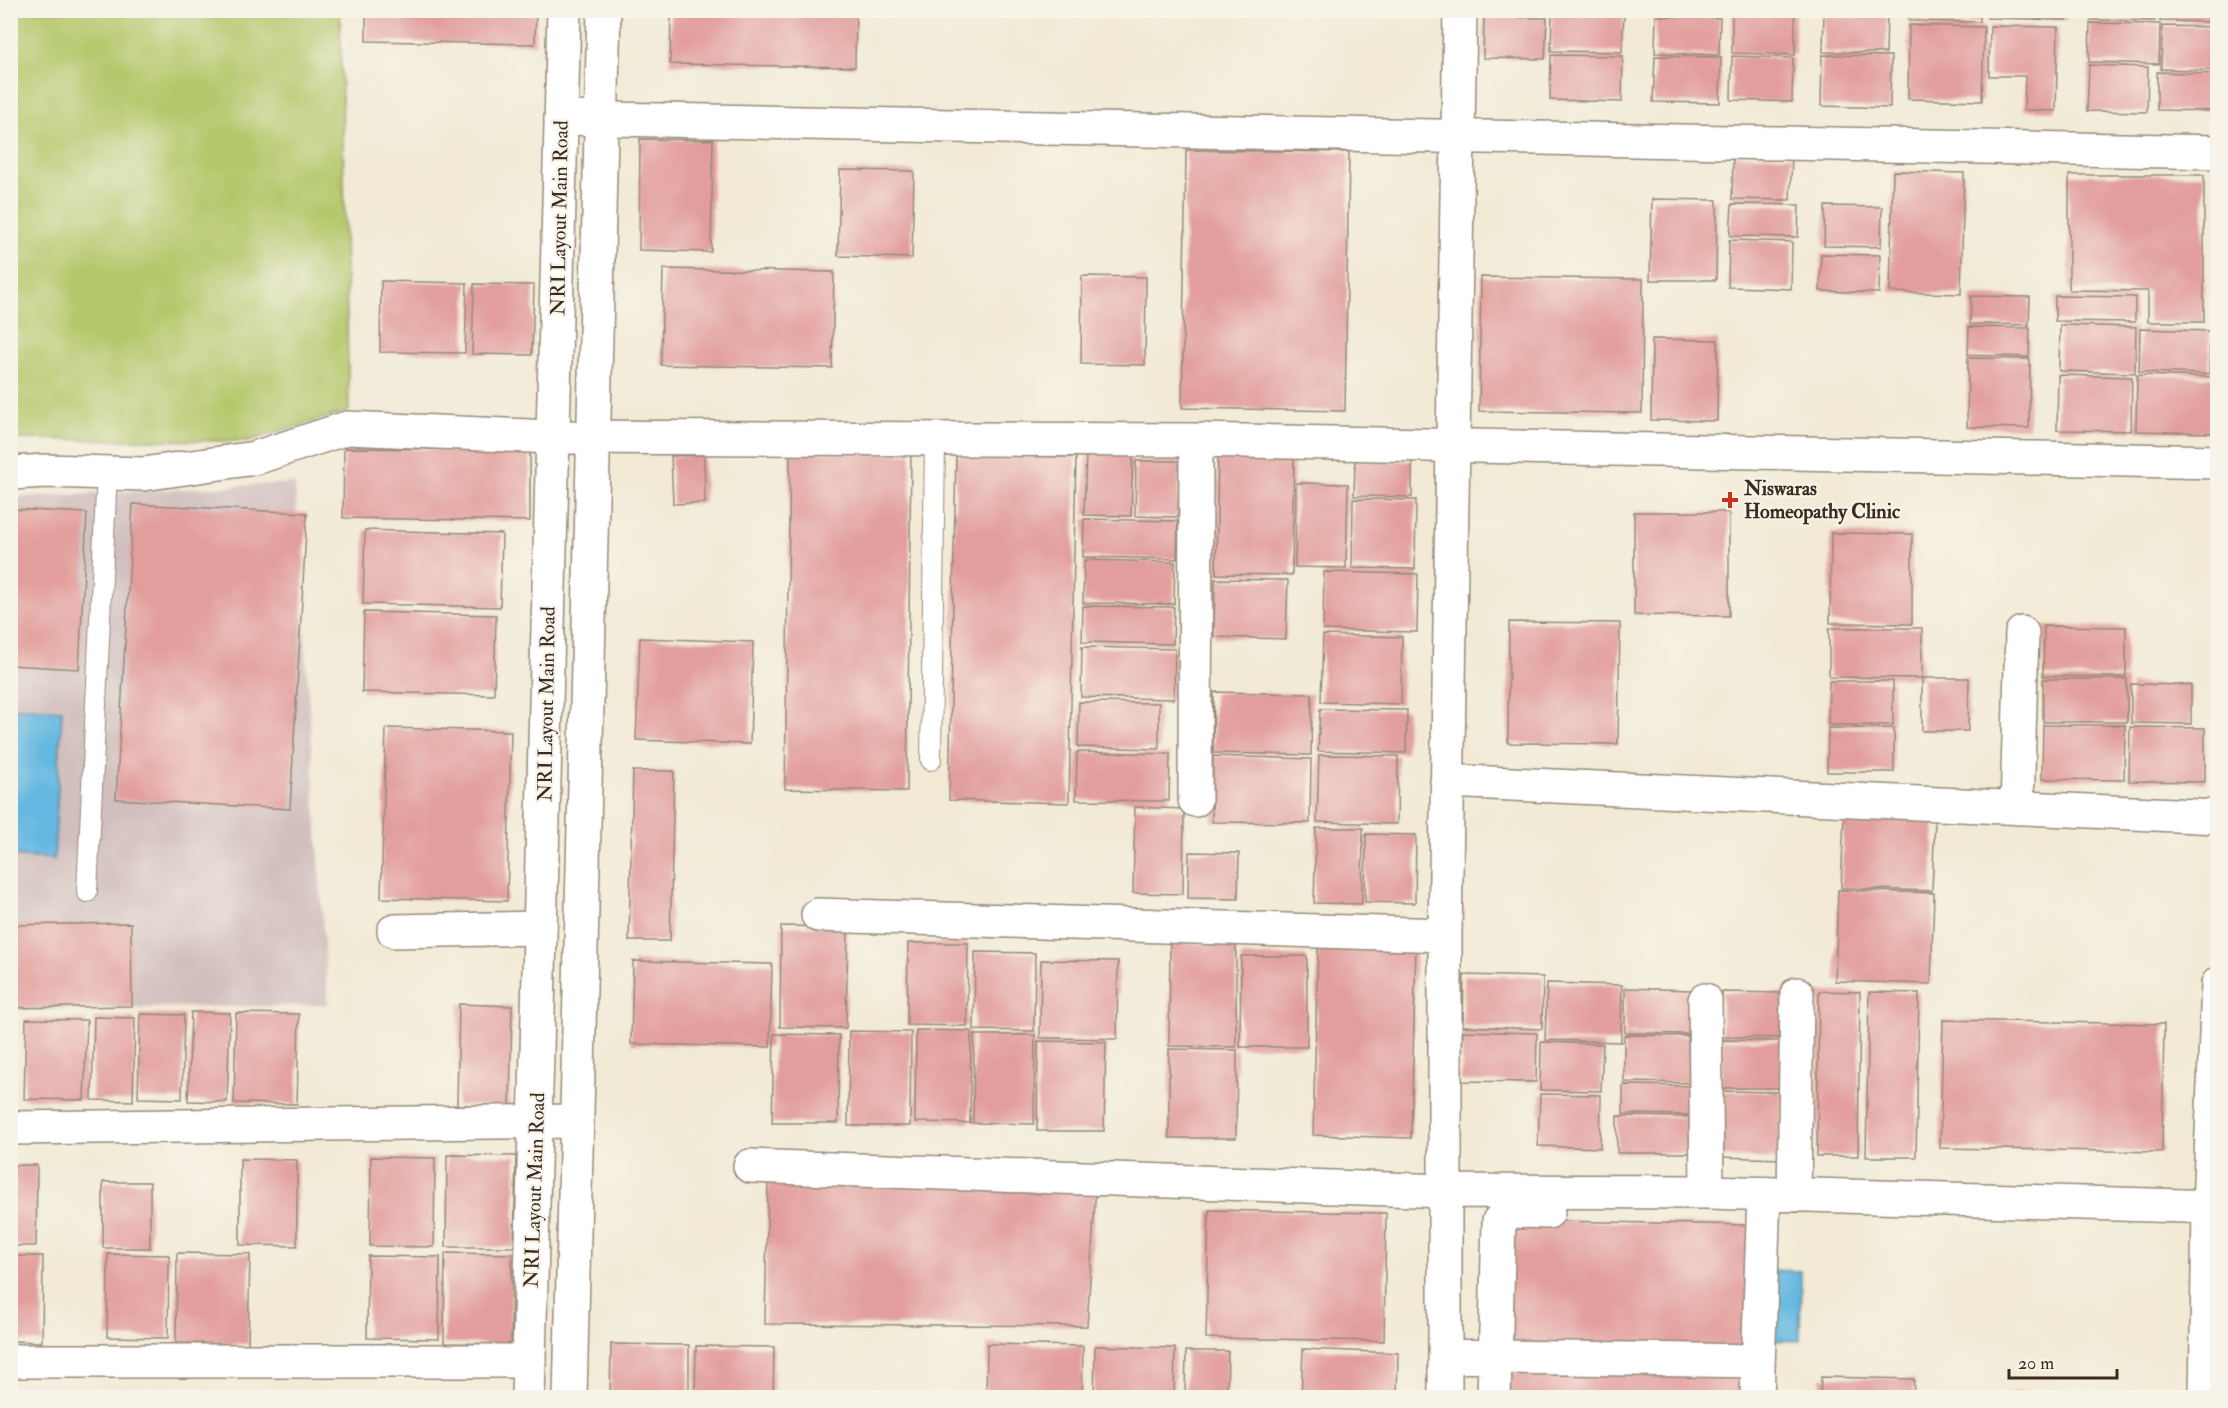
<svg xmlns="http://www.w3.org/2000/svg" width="2228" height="1408" viewBox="0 0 2228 1408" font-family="'IM FELL Double Pica',serif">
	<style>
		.industrial { fill: #d1bfbe }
		.green { fill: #b4c76a; stroke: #787844; stroke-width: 1.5 }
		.water { fill: #65b8e1; stroke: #507180; stroke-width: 1.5 }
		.building { fill: #e29e9c }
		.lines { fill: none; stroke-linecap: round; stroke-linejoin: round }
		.service-casing { stroke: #968a7a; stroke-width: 22 }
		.minor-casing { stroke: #968a7a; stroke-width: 36 }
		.tertiary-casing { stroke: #968a7a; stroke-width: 36 }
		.service { stroke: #fff; stroke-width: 20 }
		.minor { stroke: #fff; stroke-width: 33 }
		.tertiary { stroke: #fff; stroke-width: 33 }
		.poi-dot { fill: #c8321e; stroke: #f7f3e8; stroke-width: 2 }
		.labels { text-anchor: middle; stroke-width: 4.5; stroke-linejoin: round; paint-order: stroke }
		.street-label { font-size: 20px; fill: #3b2a1e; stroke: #f7f3e8 }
		.poi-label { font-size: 20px; font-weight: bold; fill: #3b2a1e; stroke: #f7f3e8; text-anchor: start }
	</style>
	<rect width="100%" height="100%" fill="#f7f3e8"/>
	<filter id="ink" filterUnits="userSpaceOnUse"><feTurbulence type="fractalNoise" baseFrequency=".0167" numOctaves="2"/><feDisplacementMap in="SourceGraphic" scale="12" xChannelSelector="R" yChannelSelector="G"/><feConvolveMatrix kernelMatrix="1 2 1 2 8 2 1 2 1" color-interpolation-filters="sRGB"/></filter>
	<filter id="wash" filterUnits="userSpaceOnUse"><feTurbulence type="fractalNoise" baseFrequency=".008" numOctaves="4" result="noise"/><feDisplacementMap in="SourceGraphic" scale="24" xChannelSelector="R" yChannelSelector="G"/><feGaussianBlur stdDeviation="1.35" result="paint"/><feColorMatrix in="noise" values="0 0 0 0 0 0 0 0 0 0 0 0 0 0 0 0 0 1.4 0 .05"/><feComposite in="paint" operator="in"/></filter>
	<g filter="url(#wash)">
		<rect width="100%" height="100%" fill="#f2ead5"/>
		<!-- industrial -->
		<path class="industrial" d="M295,483L328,1005L11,1010L10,498Z"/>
		<!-- green -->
		<path class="green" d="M11,11H340L349,411L248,441L11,439Z"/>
		<!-- water -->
		<path class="water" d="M10,707L62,710L54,859L11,856Z
			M1764,1270L1801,1271L1800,1341L1762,1340Z"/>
		<g id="blocks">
			<!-- building -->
			<path class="building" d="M366,10H536L535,44L366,41Z
				M671,10H856L855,67L670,64Z
				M1629,10H1726V15L1629,12Z
				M1824,10H1887L1886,53L1823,52Z
				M1909,10H1980V22L1909,21Z
				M1987,10H2067L2066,20L1987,18Z
				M2091,10H2155V21L2091,20Z
				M2160,10H2218V22L2160,21Z
				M1552,11L1624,13L1622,52L1551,51Z
				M1732,11L1795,12V55L1732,53Z
				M1656,16L1720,18L1719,55L1655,53Z
				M1484,17L1547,18L1545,59L1483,58Z
				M2090,23L2160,24L2159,64L2089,62Z
				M1909,25L1984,27L1982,101L1908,99Z
				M1990,26L2058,27L2056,111L2024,110L2025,76H1989Z
				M2162,26L2218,27V71L2161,69Z
				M1551,55L1623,56L1622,102L1550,100Z
				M1822,55L1891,56L1890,108L1821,106Z
				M1655,56L1721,57L1720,103L1653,102Z
				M1732,56L1793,58L1792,102L1731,100Z
				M2089,65L2148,67L2147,112L2087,111Z
				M2157,72L2216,74L2215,111L2157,110Z
				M640,139L713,140L711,252L639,250Z
				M1186,150L1349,152L1345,411L1182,408Z
				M1733,155L1792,156L1790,200L1732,199Z
				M840,170L914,171L912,258L838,256Z
				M1893,171L1964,173L1961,294L1890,292Z
				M2069,175H2204V322H2148V291L2069,290Z
				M1652,199L1717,200L1716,280H1650Z
				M1732,204L1799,205L1798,237L1730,236Z
				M1825,206L1882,207L1881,247L1824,246Z
				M1729,240L1792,242L1791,289L1728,287Z
				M1821,254L1880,255L1879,293L1820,291Z
				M663,269L834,272L832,368L661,365Z
				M1082,276L1146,277L1145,365L1081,364Z
				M1481,277L1643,279L1642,413L1479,411Z
				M381,281L467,283L465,353L380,352Z
				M474,284L534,285L532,355L472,354Z
				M1971,296L2030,297L2029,325L1970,324Z
				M2055,296L2135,297V322L2055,321Z
				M2060,325L2136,327L2135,373L2059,371Z
				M1969,327L2030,328L2029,357L1968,355Z
				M2140,329L2210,331L2209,374L2139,372Z
				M1652,339L1718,340L1717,421L1651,420Z
				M1968,358L2030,359L2029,428L1967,427Z
				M2058,375L2132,377L2131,431L2057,430Z
				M2137,375L2215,377L2213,433L2136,431Z
				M344,448L530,450V521L343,518Z
				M790,452L911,454L907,791L785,789Z
				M1218,452L1294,454L1292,575L1216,574Z
				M1086,453H1133L1131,516L1084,515Z
				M704,455L705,503L673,504L671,456Z
				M956,455L1076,457L1069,803L949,800Z
				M1355,460L1412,461V497L1354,496Z
				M1136,461H1180L1178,517L1135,516Z
				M1296,483L1348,484L1346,568L1295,567Z
				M1353,499L1416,500L1415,569L1352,568Z
				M133,504L307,513L290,809L116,799Z
				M10,509L87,513L79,669L10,665Z
				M1634,512H1729V616L1634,615Z
				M1084,519L1178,521L1177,559L1083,557Z
				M365,530L502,534L500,607L363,604Z
				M1831,533L1912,534V624L1830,623Z
				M1084,560L1175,562L1174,604L1083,603Z
				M1324,572L1418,574L1417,632L1323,630Z
				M1215,579L1288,580L1286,639L1214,637Z
				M1083,606L1174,607L1173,644L1082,642Z
				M364,612L496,615L494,695L362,692Z
				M1509,622L1620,623L1618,744L1508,743Z
				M2044,626L2126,627V677L2043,676Z
				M1829,628H1922V678L1829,677Z
				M1323,635L1402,637L1401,704L1321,702Z
				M640,638L753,642L750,744L636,740Z
				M1082,647L1175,649L1174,699L1081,697Z
				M1922,678H1969L1968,731H1922Z
				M2043,679H2127V722H2043Z
				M1829,681H1893V725H1828Z
				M2131,684L2191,685V724L2131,723Z
				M1214,692L1312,694L1311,755L1213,753Z
				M1079,702L1159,703V749L1078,747Z
				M1320,709L1407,710L1406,753L1318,751Z
				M2043,725H2125L2124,780L2042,779Z
				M2130,727L2205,728V782L2129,781Z
				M386,728L511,731L507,901L381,898Z
				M1828,728H1894V772H1827Z
				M1077,752L1170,754L1169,801L1076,800Z
				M1319,755L1398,756L1397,824L1317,822Z
				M1213,756L1311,759L1310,823L1212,822Z
				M633,771H674L670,941H629Z
				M1135,807L1184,809L1183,894L1133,893Z
				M1844,816L1935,819L1932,891L1841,888Z
				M1316,828H1363L1362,904L1314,903Z
				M1366,834L1416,835L1415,903L1365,902Z
				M1189,852L1239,853L1238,899L1188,898Z
				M1838,890L1934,893L1931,984L1835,981Z
				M131,923L132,1006L10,1008V925Z
				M781,926L848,927L846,1028L780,1027Z
				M908,943H968L967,1026L907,1025Z
				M1170,943L1236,944V1047L1169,1046Z
				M1318,943L1416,945L1411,1138L1313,1135Z
				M975,952L1035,953L1034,1031L974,1030Z
				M1241,956H1307V1047H1240Z
				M1041,960L1118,961L1117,1039L1040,1038Z
				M633,961L772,964L770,1047L631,1044Z
				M1464,975L1543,977L1542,1029L1463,1026Z
				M1547,983L1622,985L1621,1042L1545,1040Z
				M1625,988L1691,990V1034L1625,1033Z
				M1819,991L1860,992L1858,1156H1817Z
				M1722,992L1785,993V1038L1722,1037Z
				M1869,992L1919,993L1916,1157H1866Z
				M459,1004L512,1006L510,1106L457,1105Z
				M191,1012L230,1013L227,1102L188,1101Z
				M236,1013L299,1014L297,1104L234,1103Z
				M140,1014L184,1015L182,1099L138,1098Z
				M94,1017L135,1018L133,1101L92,1100Z
				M26,1019L87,1020L84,1100L24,1099Z
				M1943,1020L2164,1024L2162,1152L1940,1148Z
				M916,1030L971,1031L970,1123L915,1122Z
				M849,1031L911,1032L910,1126H848Z
				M1463,1031L1537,1033L1536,1082L1461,1081Z
				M774,1034L839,1035L838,1123H772Z
				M974,1035H1035L1034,1124L973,1123Z
				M1624,1035L1692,1036V1083L1624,1082Z
				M1722,1040L1781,1041V1088H1721Z
				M1038,1041L1106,1042L1104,1131H1037Z
				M1541,1042L1603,1044L1601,1091L1540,1090Z
				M1169,1049L1237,1050L1236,1138H1169Z
				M1623,1085L1694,1086V1115L1623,1114Z
				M1720,1091L1783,1092L1782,1159L1720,1157Z
				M1540,1094L1601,1095L1600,1148L1538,1146Z
				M1617,1116L1693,1117L1692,1153H1617Z
				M447,1155L516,1156L514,1247H446Z
				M371,1157L435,1158L434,1247L370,1246Z
				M240,1159L297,1160V1246L240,1245Z
				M10,1165H37L36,1246H10Z
				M768,1178L1096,1186L1087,1326L765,1324Z
				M103,1182H150V1248H103Z
				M1209,1210L1386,1213L1384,1341L1206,1338Z
				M1508,1220L1753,1225L1750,1352L1505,1347Z
				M177,1253L250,1254L248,1344L176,1343Z
				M445,1253L512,1254L511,1344L444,1343Z
				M108,1254L169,1255L168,1338L107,1337Z
				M10,1256H43L42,1342L10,1341Z
				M368,1256L440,1257L439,1339L367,1338Z
				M611,1344L689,1345V1398H610Z
				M987,1344L1083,1346L1082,1398H986Z
				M696,1346L774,1347L773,1398H695Z
				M1095,1346L1175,1348L1174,1398H1094Z
				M1303,1349L1398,1353L1397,1398H1301Z
				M1186,1351H1228L1227,1398H1185Z
				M1499,1372L1746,1376L1745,1398H1499Z
				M1821,1377L1914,1379L1913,1398H1820Z
				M2012,1392L2100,1394V1398H2012Z"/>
		</g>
	</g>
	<g filter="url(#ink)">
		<use href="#blocks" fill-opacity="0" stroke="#968a7a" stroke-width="1.5"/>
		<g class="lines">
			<defs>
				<path id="service" d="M931,760L935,440
					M87,892L107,472"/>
				<path id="minor" d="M561,118L2218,152
					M10,473L47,471L143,474L255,458L347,428L553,437L1196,440L2218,462
					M1447,781L2218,817
					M1195,800L1196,440
					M2017,808L2022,633
					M818,915L1445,935
					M394,931L540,928
					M1705,1000L1707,1192
					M10,1128L577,1121
					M750,1166L1445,1191L1707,1192L2218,1207
					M1794,1195L1797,994
					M1445,1356L1758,1361
					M10,1361H529
					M1445,1398V935L1460,10
					M1494,1398L1499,1221C1510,1207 1532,1212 1548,1212
					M1757,1398L1764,1194
					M2206,1398L2209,1207L2218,984"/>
				<path id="tertiary" d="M528,1398L564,10
					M570,1398L604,10"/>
			</defs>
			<!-- service casing -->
			<use href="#service" class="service-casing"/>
			<!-- minor casing -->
			<use href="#minor" class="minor-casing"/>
			<!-- tertiary casing -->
			<use href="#tertiary" class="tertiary-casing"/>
			<!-- service -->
			<use href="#service" class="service"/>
			<!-- minor -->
			<use href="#minor" class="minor"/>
			<!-- tertiary -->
			<use href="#tertiary" class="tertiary"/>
		</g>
	</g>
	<!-- markers -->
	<path class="poi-dot" d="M1727 491h6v6h6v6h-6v6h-6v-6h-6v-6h6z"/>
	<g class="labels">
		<!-- street labels -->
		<g class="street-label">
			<text transform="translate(559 218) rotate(-89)" y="7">NRI Layout Main Road</text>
			<text transform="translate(546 704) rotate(-89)" y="7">NRI Layout Main Road</text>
			<text transform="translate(534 1190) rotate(-88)" y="7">NRI Layout Main Road</text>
		</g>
		<!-- poi labels -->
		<g class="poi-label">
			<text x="1744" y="495">Niswaras<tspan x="1744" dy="23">Homeopathy Clinic</tspan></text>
		</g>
	</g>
	<!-- margin -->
	<rect width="2228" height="1408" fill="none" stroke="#f7f3e8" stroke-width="36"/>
	<!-- scale -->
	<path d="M2009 1369v9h108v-9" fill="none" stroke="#3b2a1e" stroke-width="3"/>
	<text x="2018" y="1369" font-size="18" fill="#3b2a1e" stroke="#f7f3e8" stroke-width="4.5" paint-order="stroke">20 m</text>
</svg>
